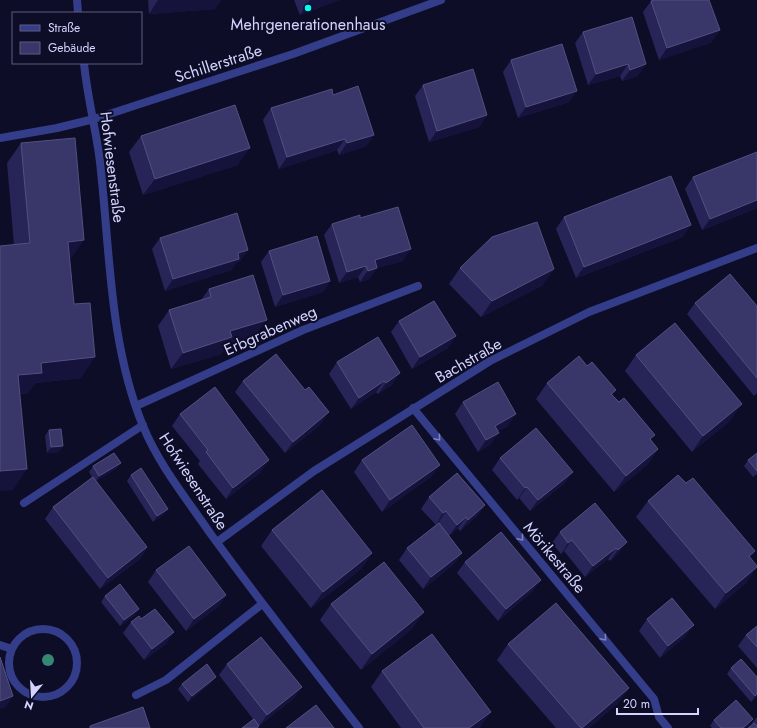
<svg xmlns="http://www.w3.org/2000/svg" width="757" height="728" viewBox="0 0 757 728" font-family="Jost,sans-serif">
	<style>
		.lines { fill: none; stroke-linecap: round; stroke-linejoin: round }
		.lane { stroke: #343d8a; stroke-width: 8 }
		.street { stroke: #343d8a; stroke-width: 8 }
		.tree { fill: #348772 }
		.wall { fill: #272457 }
		.shaded-wall { fill: #15133c }
		.building { fill: #393769; stroke: #525080 }
		.oneway { stroke: #7c81bf }
		.poi-dot { fill: #00fef2; stroke: #0e0d27; stroke-width: 1.5 }
		.labels { text-anchor: middle; stroke-width: 4; stroke-linejoin: round; paint-order: stroke }
		.poi-label { font-size: 16px; fill: #d3d5ff; stroke: #0e0d27 }
		.street-label { font-size: 16px; fill: #d3d5ff; stroke: #0e0d27 }
	</style>
	<rect width="100%" height="100%" fill="#0e0d27"/>
	<g class="lines">
		<!-- lane -->
		<path class="lane" d="M24,503L143,425"/>
		<!-- street -->
		<path class="street" d="M77,0L78,13
			M84,63C87,96 96,129 100,162C110,250 109,343 143,426C159,465 186,498 210,533C258,599 309,664 359,728
			M0,138L57,128L94,119L293,54L441,0
			M136,406L303,330L418,286
			M413,408L654,699L659,717L668,728
			M217,542L314,471L490,361L589,312L757,248
			M9 663a34 34 0 1 1 68 0a34 34 0 1 1-68 0Z
			M0,645L12,649
			M136,695L166,680L262,604"/>
	</g>
	<!-- trees -->
	<circle class="tree" cx="48" cy="660" r="6"/>
	<!-- wall -->
	<path class="wall" d="M148,0H221L215,9L149,14Z
		M294,0H339L300,15Z
		M651,1L712,42L659,60L643,12Z
		M632,17L638,76L622,81L620,76L588,85L575,43L583,32Z
		M511,60L569,102L518,118L503,72Z
		M423,85L487,115L479,127L429,142L415,96Z
		M333,95L374,135L366,146L339,155L337,150L279,169L263,120L271,108Z
		M141,136L238,165L143,195L129,152Z
		M21,143L70,260L81,378L35,383L28,393L20,394L13,490L14,245L7,163Z
		M757,152V208L702,230L685,189L693,177Z
		M564,217L683,237L576,278L556,229Z
		M360,218L403,261L377,268L369,279L360,282L358,277L339,283L324,235L332,224Z
		M160,238L248,250L240,261L237,262L231,270L165,291L152,249Z
		M269,251L330,281L323,292L275,307L261,262Z
		M460,268L543,285L481,317L449,284Z
		M209,289L255,336L227,345L221,354L171,369L158,326L169,310L201,300Z
		M695,303L757,306V393L754,396L687,314Z
		M399,321L448,348L412,369L391,332Z
		M378,337L392,385L378,394L376,392L351,409L329,374L337,362Z
		M636,355L731,420L692,452L625,371Z
		M587,366L616,390L612,395L658,449L647,465L614,492L536,399L547,383Z
		M243,381L321,424L285,453L235,392Z
		M463,402L508,426L498,431L491,444L478,452L455,414Z
		M180,414L261,472L226,499L198,464L200,461L172,426Z
		M49,430L59,452L47,453L45,436Z
		M757,453V474L753,477L744,466L748,460Z
		M500,458L565,483L530,511L519,498L517,500L492,470Z
		M362,460L432,476L382,512L354,472Z
		M93,466L117,468L96,481L147,547L140,559L100,589L45,519L53,507L92,477L89,472Z
		M131,475L168,509L163,515L153,522L127,481Z
		M686,483L755,551L750,558L746,583L715,609L636,517L648,501Z
		M429,497L485,505L477,516L460,531L458,528L449,536L443,528L462,553L454,564L423,589L399,560L407,548L438,523L436,525L421,509Z
		M595,503L619,553L610,561L608,559L585,577L564,551L561,554L552,543L560,532Z
		M272,530L372,553L361,569L311,608L261,546Z
		M465,562L533,591L498,621L457,573Z
		M156,570L226,595L219,606L186,631L148,582Z
		M105,596L135,615L120,626L101,602Z
		M331,604L413,628L361,670L320,620Z
		M141,619L166,644L144,660L123,633L131,622Z
		M647,619L686,636L660,658L639,631Z
		M757,626V668L738,646L746,635Z
		M508,644L629,688L617,704L589,728H556L497,660Z
		M227,664L302,687L294,698L259,726L258,728H242L253,719L219,675Z
		M731,668L757,677V697L751,702L727,674Z
		M382,671L480,728H401L371,687Z
		M212,682L188,702L178,689L182,684Z
		M757,717V728L752,723Z
		M714,720L749,725L745,728H712L710,726Z"/>
	<!-- shaded-wall -->
	<path class="shaded-wall" d="M158,0H221L215,9L149,14Z
		M310,0H339L300,15Z
		M720,30L712,42L659,60L667,48Z
		M628,64L620,76L588,85L596,74Z
		M646,64L638,76L622,81L630,70Z
		M577,91L569,102L518,118L526,107Z
		M487,115L479,127L429,142L437,131Z
		M374,135L366,146L339,155L347,143Z
		M345,139L337,150L279,169L287,157Z
		M250,148L238,165L143,195L155,179Z
		M757,200V208L702,230L710,219Z
		M691,225L683,237L576,278L584,267Z
		M84,240L70,260L68,242Z
		M411,249L403,261L377,268L369,279L360,282L375,260Z
		M248,250L240,261L237,262L231,270L165,291L173,279L238,253Z
		M366,266L358,277L339,283L347,272Z
		M554,269L543,285L481,317L492,301Z
		M330,281L323,292L275,307L283,295Z
		M267,320L255,336L227,345L221,354L171,369L183,353L230,331Z
		M456,336L448,348L412,369L420,357Z
		M95,357L81,378L35,383L28,393L4,395L18,375L41,363Z
		M400,373L392,385L378,394L386,383Z
		M384,381L376,392L351,409L359,398Z
		M742,404L731,420L692,452L703,436Z
		M329,412L321,424L285,453L293,442Z
		M516,414L508,426L487,437L495,426Z
		M499,433L491,444L478,452L486,440Z
		M63,446L59,452L47,453L51,447Z
		M658,449L647,465L614,492L626,476Z
		M269,460L261,472L226,499L233,488Z
		M121,463L117,468L95,482L99,476Z
		M440,465L432,476L382,512L390,500Z
		M27,469L13,490L0,491V471Z
		M573,472L565,483L530,511L538,500Z
		M527,487L519,498L517,500L525,488Z
		M485,505L477,516L460,531L468,520Z
		M168,509L163,515L153,522L157,516Z
		M446,511L438,523L436,525L443,513Z
		M466,517L458,528L449,536L457,525Z
		M572,540L564,551L561,554L568,543Z
		M627,542L619,553L610,561L618,550Z
		M147,547L140,559L100,589L108,578Z
		M616,548L608,559L585,577L593,566Z
		M755,551L744,568L749,556Z
		M372,553L361,569L311,608L323,592Z
		M462,553L454,564L423,589L431,577Z
		M757,567L746,583L715,609L726,593Z
		M541,580L533,591L498,621L506,609Z
		M226,595L219,606L186,631L194,619Z
		M139,609L135,615L120,626L124,620Z
		M424,612L413,628L361,670L372,654Z
		M694,625L686,636L660,658L668,646Z
		M174,632L166,644L144,660L152,649Z
		M216,677L212,682L188,702L192,696Z
		M302,687L294,698L259,726L267,715Z
		M629,688L617,704L589,728H582Z
		M757,694V697L751,702L755,696Z
		M13,696L5,708L0,709V701Z
		M491,712L480,728H469Z
		M753,719L749,725L745,728H743Z"/>
	<!-- building -->
	<path class="building" d="M653,0H709L720,30L667,48L651,1Z
		M632,17L646,64L630,70L628,64L596,74L583,32Z
		M562,44L577,91L526,107L511,60Z
		M473,69L487,115L437,131L423,85Z
		M358,86L374,135L347,143L345,139L287,157L271,108L332,89L333,95Z
		M235,105L250,148L155,179L141,136Z
		M75,138L84,240L68,242L74,304L90,303L95,357L41,363L42,373L18,375L27,469L0,471V246L30,243L21,143Z
		M757,152V200L710,219L693,177Z
		M671,176L691,225L584,267L564,217Z
		M398,207L411,249L375,260L377,268L368,271L366,266L347,272L332,224L360,215V218Z
		M237,213L248,250L238,253L239,259L173,279L160,238Z
		M537,222L554,269L492,301L460,268L492,237Z
		M317,236L330,281L283,295L269,251Z
		M730,274L757,306V378L695,303Z
		M253,275L267,320L230,331L232,337L183,353L169,310L211,297L209,289Z
		M434,301L456,336L420,357L399,321Z
		M675,323L742,404L703,436L636,355Z
		M378,337L400,373L386,383L384,381L359,398L337,362Z
		M276,354L305,390L309,387L329,412L293,442L243,381Z
		M579,356L587,366L592,362L616,390L611,394L619,402L624,398L655,435L650,439L658,449L626,476L547,383Z
		M498,382L516,414L495,426L499,433L486,440L463,402Z
		M215,387L269,460L233,488L206,452L208,450L180,414Z
		M412,425L440,465L390,500L362,460Z
		M536,428L573,472L538,500L527,487L525,488L500,458Z
		M61,429L63,446L51,447L49,430Z
		M114,453L121,463L99,476L93,466Z
		M757,453V471L748,460Z
		M141,468L168,509L157,516L131,475Z
		M457,473L485,505L468,520L466,517L457,525L446,511L443,513L429,497Z
		M678,475L686,483L693,478L755,551L749,556L757,566V567L726,593L648,501Z
		M93,477L147,547L108,578L53,507Z
		M322,490L372,553L323,592L272,530Z
		M595,503L627,542L618,550L616,548L593,566L572,540L568,543L560,532Z
		M439,523L462,553L431,577L407,548Z
		M501,532L541,580L506,609L465,562Z
		M189,546L226,595L194,619L156,570Z
		M384,562L424,612L372,654L331,604Z
		M120,584L139,609L124,620L105,596Z
		M672,598L694,625L668,646L647,619Z
		M556,603L629,688L582,728H581L508,644Z
		M155,609L174,632L152,649L131,622L139,616L141,619Z
		M757,626V647L746,635Z
		M432,634L491,712L469,728H424L382,671Z
		M261,637L302,687L267,715L227,664Z
		M0,657L13,696L0,701Z
		M741,659L757,677V694L755,696L731,668Z
		M207,664L216,677L192,696L182,684Z
		M736,700L753,719L743,728H721L714,720Z
		M316,705L334,728H286Z
		M143,707L150,728H90V726Z
		M254,719L259,726L257,728H242Z
		M754,723L757,726V728H748Z"/>
	<!-- one-way arrows -->
	<defs><path id="oneway-chevron" d="M-2-3.5L2.5 0L-2 3.5" fill="none" stroke-width="1.6" stroke-linecap="round" stroke-linejoin="round"/></defs>
	<g class="oneway">
		<use href="#oneway-chevron" transform="translate(438 438) rotate(50)"/>
		<use href="#oneway-chevron" transform="translate(521 538) rotate(50)"/>
		<use href="#oneway-chevron" transform="translate(604 638) rotate(50)"/>
	</g>
	<!-- markers -->
	<circle class="poi-dot" cx="308" cy="8" r="4"/>
	<g class="labels">
		<!-- poi labels -->
		<g class="poi-label">
			<text x="308" y="30">Mehrgenerationenhaus</text>
		</g>
		<!-- street labels -->
		<g class="street-label">
			<text transform="translate(218 63) rotate(-18)" y="6">Schillerstraße</text>
			<text transform="translate(113 167) rotate(83)" y="6">Hofwiesenstraße</text>
			<text transform="translate(270 330) rotate(-24)" y="6">Erbgrabenweg</text>
			<text transform="translate(468 360) rotate(-30)" y="6">Bachstraße</text>
			<text transform="translate(194 481) rotate(57)" y="6">Hofwiesenstraße</text>
			<text transform="translate(555 557) rotate(50)" y="6">Mörikestraße</text>
		</g>
	</g>
	<!-- legend -->
	<rect x="12" y="12" width="130" height="52" fill="#0e0d27" stroke="#5d5d7d"/>
	<rect x="20" y="25" width="20" height="6" fill="#343d8a" stroke="#5d5d7d"/>
	<text x="48" y="32" font-size="12" fill="#d3d5ff">Straße</text>
	<rect x="20" y="42" width="20" height="12" fill="#393769" stroke="#5d5d7d"/>
	<text x="48" y="52" font-size="12" fill="#d3d5ff">Gebäude</text>
	<!-- north arrow -->
	<g transform="translate(32 696) rotate(198)" stroke="#0e0d27" stroke-width="3" paint-order="stroke">
	<path d="M0-3L7 15L0 10L-7 15Z" fill="#d3d5ff"/>
	<text y="-6" font-size="11" font-weight="bold" text-anchor="middle" fill="#d3d5ff">N</text>
	</g>
	<!-- scale -->
	<path d="M617 708v6h81v-6" fill="none" stroke="#d3d5ff" stroke-width="2"/>
	<text x="623" y="708" font-size="12" fill="#d3d5ff" stroke="#0e0d27" stroke-width="3" paint-order="stroke">20 m</text>
</svg>
